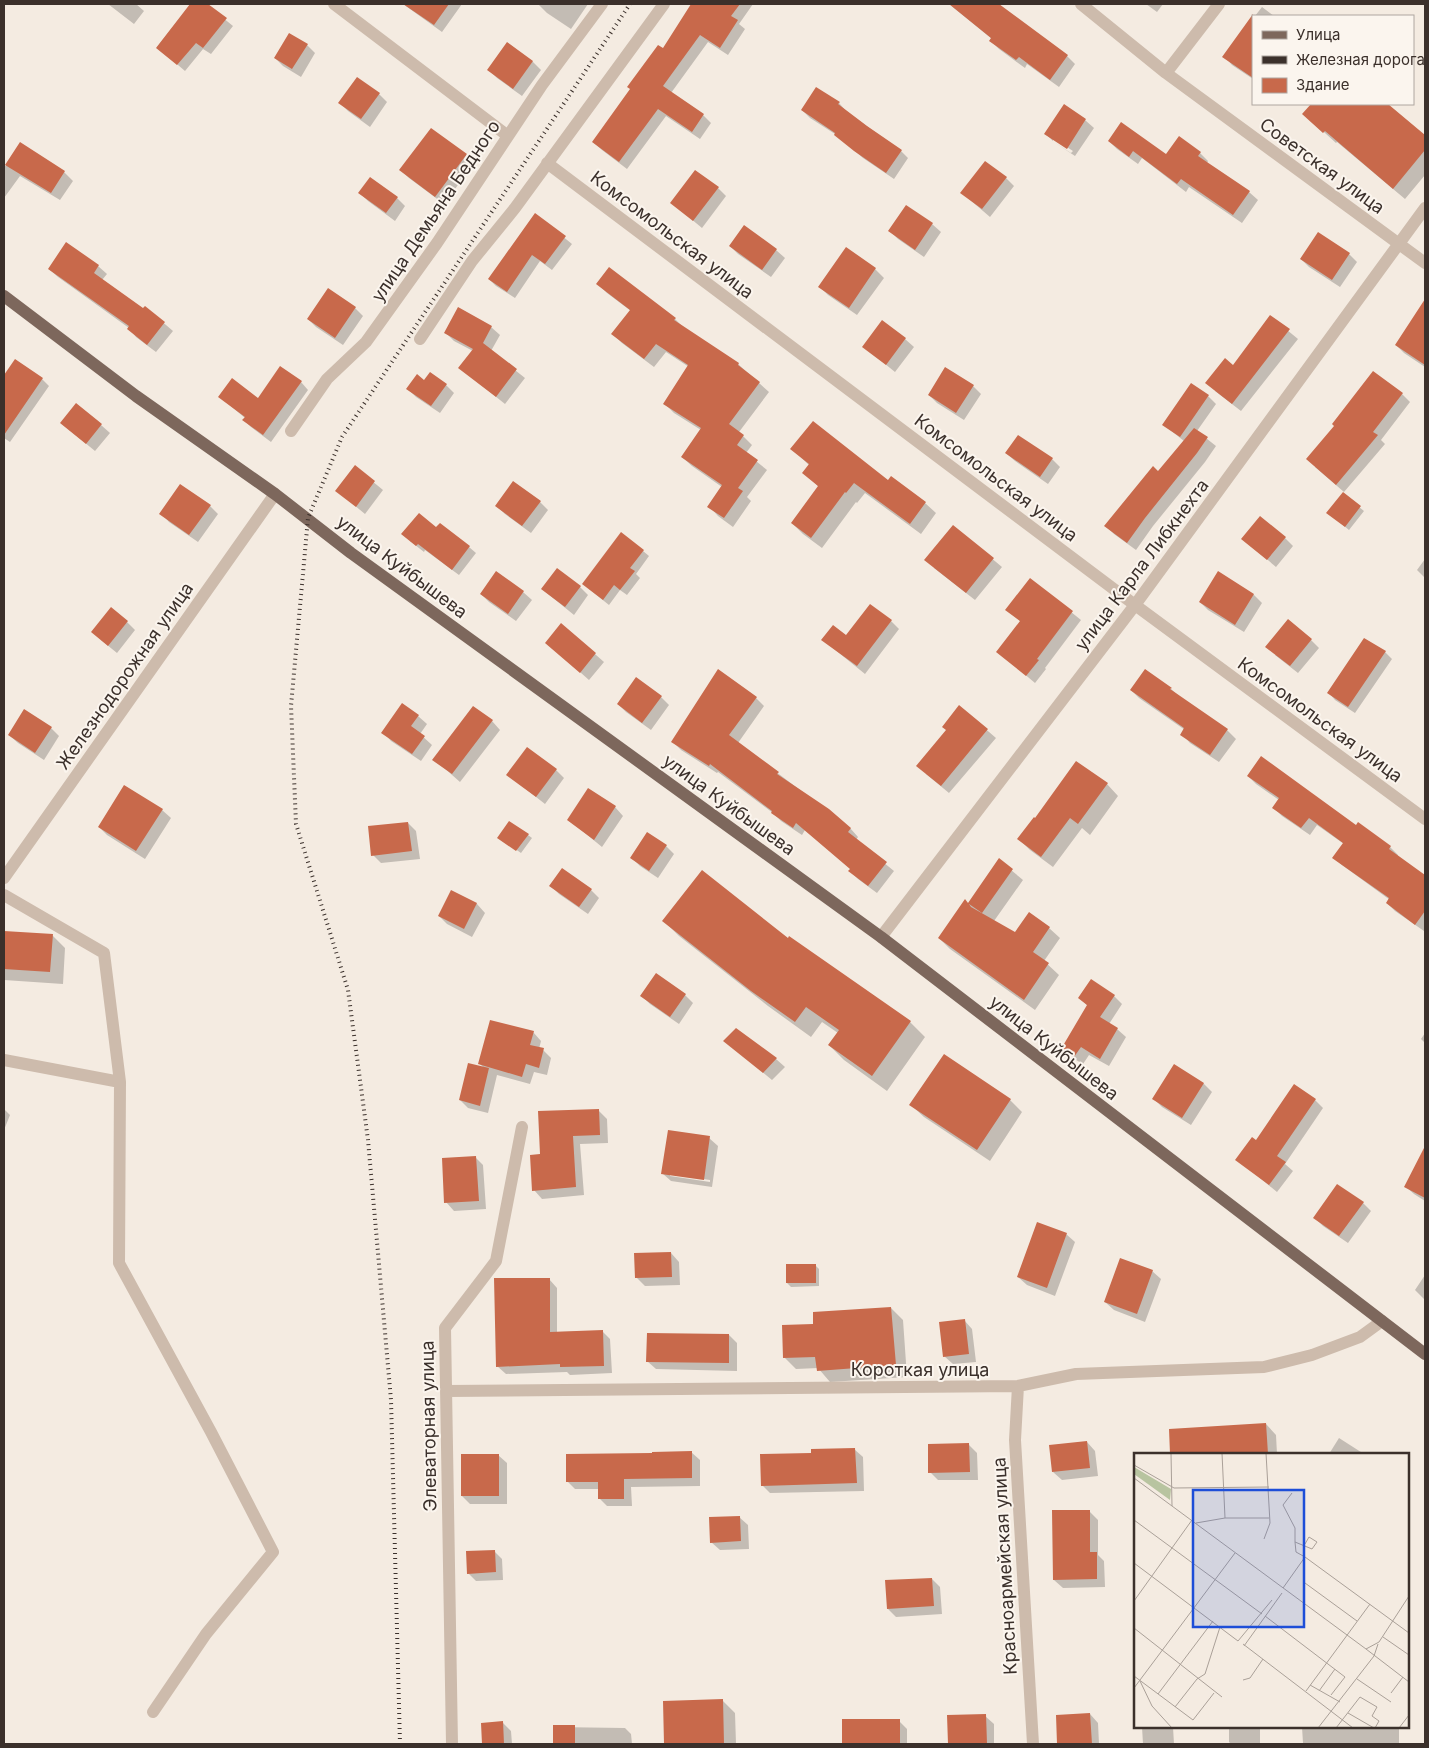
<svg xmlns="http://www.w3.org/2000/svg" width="1429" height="1748" viewBox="0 0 1429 1748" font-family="Inter,sans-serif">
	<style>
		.shadow { fill: #0003; fill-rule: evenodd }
		.building { fill: #c8694b }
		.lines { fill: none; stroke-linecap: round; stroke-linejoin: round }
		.minor { stroke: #cdbbac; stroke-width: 12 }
		.major { stroke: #7d675c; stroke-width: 12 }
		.rail { stroke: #3b302b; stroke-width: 4; stroke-dasharray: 1 4; stroke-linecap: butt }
		.labels { text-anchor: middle; stroke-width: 4; stroke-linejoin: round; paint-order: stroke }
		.street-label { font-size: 18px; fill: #3b302b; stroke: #fbf5ee }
		.inset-road { fill: none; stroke: #aaa098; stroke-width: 1 }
		.view { fill: #1d4ed8; fill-opacity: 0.15; stroke: #1d4ed8; stroke-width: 2.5 }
		.inset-edge { fill: none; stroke: #3b302b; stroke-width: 2.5 }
	</style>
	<rect width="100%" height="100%" fill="#f4ebe1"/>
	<!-- shadow -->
	<path class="shadow" d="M108,4H136L144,11L134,24Z
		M191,4H206L233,26L211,54L203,49L185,71L157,47Z
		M403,4H462L442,32Z
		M538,4H588L571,29L547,13Z
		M693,4H753L739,24L745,29L728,55L708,42L671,93L703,115L711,123L700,139L666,116L627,169L602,150L593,142L663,50Z
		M949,4H992L1008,17L1067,56L1075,64L1059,87L1027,64L1025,68L999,49L991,41L992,39Z
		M1146,4H1163L1157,12Z
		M1262,7L1274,16H1255Z
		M1253,19V79L1232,65L1224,56Z
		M508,43L533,62L541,70L522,96L497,78L489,70Z
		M307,45L315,53L301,77L283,66L275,58Z
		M816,89L839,103L846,111L901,151L908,158L894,179L863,158L835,134L810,118L802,110Z
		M379,94L387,102L370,127L348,111L340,103Z
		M1313,104H1349L1371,122L1386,104L1425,137V175L1405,199L1337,142L1336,143L1304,114Z
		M1064,106L1085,120L1094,128L1075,156L1054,142L1071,153L1073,151L1053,138V141L1046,134Z
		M1109,141L1166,156L1200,153L1208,161L1207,163L1249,192L1258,200L1242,223L1189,187L1186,192L1142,158L1138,164L1117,149Z
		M20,144L64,172L73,181L60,200L20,176L4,198V165L6,166Z
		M466,155L474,163L444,204L409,178L401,170Z
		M1006,178L1014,186L990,217L962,193Z
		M718,188L726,196L702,228L672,203Z
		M360,193L397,198L405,206L395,221L368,201Z
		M535,214L572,244L552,270L540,261L515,298L496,286L489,279Z
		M932,224L941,232L924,257L898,239L890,231Z
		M744,227L776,250L785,258L771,277L738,254L730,246Z
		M66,244L98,266L107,274L102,280L143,309L145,307L173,331L156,352L136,337L129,328L58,277L49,269Z
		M846,249L875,269L884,278L857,315L828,295L820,287Z
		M1349,254L1357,262L1340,287L1309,267L1301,259Z
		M609,269L675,319L684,328L738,364L769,392L739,432L752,445L746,453L767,470L747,497L751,501L733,527L718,516L709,506L722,487L692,466L682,457L701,430L674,413L665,404L689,367L666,352L654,367L622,343L613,334L631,311L607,293L598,284Z
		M355,308L363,316L343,345L316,327L308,319Z
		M459,308L491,327L500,335L491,351L525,378L505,404L460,368L473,351L454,341L445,332Z
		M1270,316L1298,339L1241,411L1215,391Z
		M1414,318L1425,325V367L1404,353L1396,345Z
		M905,339L914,347L895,372L864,347Z
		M15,361L42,379L49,386L10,442L4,438V378Z
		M301,382L308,390L271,442L251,427L244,420L245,418L220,397L259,400Z
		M425,382L446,385L454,393L440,413L416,397L408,389Z
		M973,386L981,394L964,420L937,403L929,395Z
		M1402,394L1410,402L1381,440L1385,444L1344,492L1315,467L1335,426Z
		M1208,396L1216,404L1197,431L1216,446L1205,462L1153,526L1136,550L1114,534L1106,526L1159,472L1184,441L1164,425Z
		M61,423L101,425L110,433L95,451Z
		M792,449L889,482L925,503L936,513L921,534L865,493L857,503L856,502L822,548L803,534L792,523L819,487L804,473L810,466Z
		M1006,453L1052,459L1060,467L1048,484L1015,461Z
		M355,467L383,490L365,514L337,491Z
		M1343,494L1364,511L1349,530L1332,516Z
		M540,502L548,510L531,533L505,514L497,506Z
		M210,506L218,514L198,542L169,522L161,513Z
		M953,526L1002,567L975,600L934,568Z
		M436,529L469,547L476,553L459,575L425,550L424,552L410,541Z
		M1285,538L1293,546L1276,567L1243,539Z
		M643,551L649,556L636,574L640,578L627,595L620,590L609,605L589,589Z
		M1425,559V578L1417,570Z
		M1218,573L1254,595L1262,603L1244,632L1208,610L1200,602Z
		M1030,579L1081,620L1045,668L1046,669L1035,683L998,652L1021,622L1007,610Z
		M580,587L588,595L574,615L542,589Z
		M523,592L532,600L516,621L489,602L481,594Z
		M891,621L899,629L865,674L823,640L847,637Z
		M127,622L135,630L117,653L101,640Z
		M562,625L604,662L589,680L547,643Z
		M1365,639L1385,652L1392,659L1355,713L1335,700L1329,693Z
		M1311,640L1319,648L1298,673L1275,655Z
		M1171,689L1180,697L1227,730L1236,739L1219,762L1190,743L1182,734L1185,730L1139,698L1131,690Z
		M661,697L669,705L651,730L626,712L618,704Z
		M756,698L764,706L738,743L850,828L858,837L856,840L894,871L877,893L858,879L850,871L851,869L805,830L802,835L781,821L773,813L718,772L717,773L681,750L673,742Z
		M402,705L418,716L427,724L420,734L432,745L421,761L391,741L383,732Z
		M960,707L996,738L949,793L926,774Z
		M492,721L500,730L460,782L434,759Z
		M51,728L59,736L44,760L18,743L9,735Z
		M556,770L564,778L545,804L508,775Z
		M1248,776L1357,826L1390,847L1398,855L1397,857L1425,877V929L1424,931L1395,911L1387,903L1390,900L1342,865L1334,858L1344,844L1317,825L1310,835L1282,816L1274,808L1279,800L1256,784Z
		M1107,784L1118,796L1090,835L1082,828L1053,867L1030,850L1019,839L1036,820Z
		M125,786L162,810L171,818L145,859L107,835L99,827Z
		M589,790L615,807L623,816L602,847L569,820Z
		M408,823L416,831L420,859L381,863L373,855Z
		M528,835L532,838L521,853L501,839Z
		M666,846L674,854L658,878L640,866L632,858Z
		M999,860L1023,880L994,921L1015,934L1029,914L1049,928L1060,938L1044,961L1059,975L1035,1010L950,949L939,938L969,905Z
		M551,886L591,890L599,898L588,914L559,894Z
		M451,892L477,904L485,913L472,937L447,924L439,916Z
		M664,921L789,940L910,1022L925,1037L887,1091L844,1060L829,1045L838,1033L822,1022L811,1037L768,1006L679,936Z
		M4,932L53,936L65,948L63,984L4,980Z
		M685,995L693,1003L679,1024L650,1004L642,996Z
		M1114,996L1122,1004L1109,1024L1117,1029L1126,1037L1109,1066L1089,1055L1083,1064L1071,1057L1063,1049L1088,1006L1080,998Z
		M736,1029L776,1059L785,1067L772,1080L725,1041Z
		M533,1032L541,1041L539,1049L543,1050L551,1058L547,1075L534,1072L530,1084L497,1075L488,1113L468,1108L460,1100L483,1067L480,1064Z
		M1425,1033V1043L1421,1039Z
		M1175,1066L1204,1084L1212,1092L1191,1125L1162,1107L1154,1099Z
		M1010,1100L1022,1112L990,1161L924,1117L911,1105Z
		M1315,1100L1323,1108L1285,1164L1293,1171L1277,1192L1237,1159L1257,1142Z
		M4,1109L10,1115L4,1130Z
		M598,1110L607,1119L608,1143L580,1144L584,1195L542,1199L534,1190L541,1156Z
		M709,1138L718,1146L712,1187L671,1181L662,1173ZM670,1174L710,1180V1182L670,1176Z
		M475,1157L483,1165L486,1209L454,1211L446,1202Z
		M1414,1171L1425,1177V1201L1414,1194L1405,1186Z
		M1363,1203L1371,1211L1348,1243L1323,1226L1315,1218Z
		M1066,1234L1075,1242L1055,1296L1027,1285L1018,1277Z
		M671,1253L679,1262L680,1285L645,1286L636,1277Z
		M815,1265L819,1269V1286L791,1287L787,1283Z
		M1152,1271L1161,1279L1145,1322L1114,1310L1105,1302Z
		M1425,1275V1300L1415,1290Z
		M549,1279L557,1288V1332L602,1331L610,1339L612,1373L570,1375L567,1372L506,1374L497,1366Z
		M891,1308L903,1320L907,1377L830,1382L818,1368L796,1369L784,1357L815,1325Z
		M964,1320L972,1329L976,1362L953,1364L944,1356Z
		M729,1335L737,1343V1371L656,1369L647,1361Z
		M1266,1424L1276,1435L1277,1454H1171L1170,1430Z
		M1339,1438L1364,1454H1329Z
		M1087,1442L1095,1451L1098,1476L1062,1480L1053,1472Z
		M969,1445L977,1453L978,1480H938L930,1472Z
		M854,1449L863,1457L864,1491L770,1493L762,1485L812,1454Z
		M691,1452L700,1460V1486L631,1487L632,1506H607L599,1498V1489H575L567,1481L653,1454Z
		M498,1455L507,1463V1504H470L462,1496Z
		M1090,1512L1098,1520V1555L1104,1561L1105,1587L1063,1588L1054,1580Z
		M739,1517L748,1525L749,1549L720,1550L711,1542Z
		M494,1551L502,1559L503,1580L476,1581L468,1573Z
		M932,1579L940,1587L942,1614L896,1617L888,1609Z
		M722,1700L735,1713L736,1744H665L664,1702Z
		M1090,1714L1098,1723L1099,1744H1059L1057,1716Z
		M948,1716H985L994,1724V1744H949Z
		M843,1721H899L907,1729V1744H843Z
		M503,1723L511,1731L512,1744H483V1724Z
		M554,1727L625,1728L631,1734L632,1744H555Z
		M1142,1727H1173L1174,1744H1143Z
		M1229,1727H1260V1744H1231L1229,1742Z
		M1302,1727H1399V1744H1304L1303,1743Z"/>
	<!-- building -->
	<path class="building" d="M190,4H208L227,18L203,48L196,43L177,65L156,48Z
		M403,4H449L434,25Z
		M691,4H740L731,16L738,20L720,48L700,35L663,86L704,114L692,132L658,109L619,162L592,142L630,89L627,87L658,45L663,48Z
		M949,4H999L1068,55L1050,80L1019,57L1016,60L989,41L991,38Z
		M1253,14V78L1222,57Z
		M289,33L308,44L292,69L274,58Z
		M507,42L533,61L513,89L487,70Z
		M357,77L380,93L361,119L338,103Z
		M816,87L840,102L838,104L867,126L902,150L886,173L854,151L834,135L835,133L801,110Z
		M1064,104L1086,119L1067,149L1044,134Z
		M1311,104H1388L1425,135V150L1393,189L1325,131L1323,133L1302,114Z
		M1121,122L1166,154L1179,136L1201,152L1198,156L1250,191L1233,215L1181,179L1177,184L1133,151L1129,157L1108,141Z
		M431,128L467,154L435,197L399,170Z
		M20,142L65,171L51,193L5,165Z
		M985,161L1007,177L982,209L960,193Z
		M695,170L719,187L693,221L670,203Z
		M370,177L398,197L386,213L358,193Z
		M906,205L933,223L915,250L888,231Z
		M535,213L566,236L545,264L532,255L507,292L488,279Z
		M744,225L777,249L762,270L729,246Z
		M1318,232L1350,253L1332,280L1300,259Z
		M66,242L99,265L94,273L143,308L145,306L165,322L147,345L127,329L129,326L48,269Z
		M846,247L876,268L849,308L818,287Z
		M609,267L676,318L674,320L739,363L738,365L760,382L729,424L744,435L737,445L758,460L738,488L743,491L724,518L707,507L722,485L681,457L701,428L663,404L688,365L656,344L644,359L611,334L630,310L596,284Z
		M328,288L356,307L335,338L307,319Z
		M1425,299V365L1395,345Z
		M458,307L492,326L483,343L517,369L496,397L458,368L473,349L444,333Z
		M1270,315L1290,329L1232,404L1205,383L1225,358L1233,365Z
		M882,320L906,338L886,365L862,347Z
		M15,359L43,378L4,435V375Z
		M280,366L302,381L263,435L242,420L245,417L218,397L232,378L258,398Z
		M945,367L974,385L956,413L928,395Z
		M1373,371L1403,393L1373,432L1378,435L1336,485L1306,459L1334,426L1332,424Z
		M430,372L447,384L431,406L406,389L417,374L424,380Z
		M1191,383L1209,395L1180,437L1162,425Z
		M76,403L102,424L86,444L60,423Z
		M813,421L888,480L891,476L926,502L910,524L854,483L846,493L845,492L811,538L791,523L818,486L802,473L809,464L790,449Z
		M1194,428L1208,437L1197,453L1145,518L1127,543L1104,526L1153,466L1158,471Z
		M1018,435L1053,458L1040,477L1005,453Z
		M355,465L375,481L356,507L335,491Z
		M513,481L541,501L522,526L495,506Z
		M180,484L211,505L189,535L159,514Z
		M1343,492L1361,506L1345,527L1326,513Z
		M419,513L436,527L440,523L470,546L452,570L418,544L416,546L401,534Z
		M1260,516L1286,537L1267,560L1241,539Z
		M953,525L994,558L966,593L924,560Z
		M621,532L644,550L630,568L635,571L620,590L614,585L603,600L582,584Z
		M557,568L581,586L565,607L541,589Z
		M496,571L524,591L508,614L480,594Z
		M1218,571L1254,594L1235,625L1199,602Z
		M1030,578L1073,611L1037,659L1039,660L1026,676L996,652L1020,621L1005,610Z
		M870,604L892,620L857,666L821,640L833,625L846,635Z
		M111,607L128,621L108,646L91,632Z
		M1288,619L1312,639L1290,666L1265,647Z
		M561,623L596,653L580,673L545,643Z
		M1364,638L1386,651L1348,707L1327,693Z
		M718,669L757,697L729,735L779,772L777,774L829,809L851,828L848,832L887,862L868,886L848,871L850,869L796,823L793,828L771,813L772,811L710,764L709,766L671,742Z
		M1145,669L1172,688L1170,689L1228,729L1210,755L1180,735L1184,728L1130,690Z
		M636,677L662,696L642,723L617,704Z
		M402,703L419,715L411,726L425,736L412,754L381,733Z
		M959,705L988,729L941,786L916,766L946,730L942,727Z
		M473,706L493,720L452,774L432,760Z
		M24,709L52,727L35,753L8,735Z
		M527,747L557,769L536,797L506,775Z
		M1261,756L1356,825L1358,822L1391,846L1389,849L1425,875V911L1415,925L1386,903L1389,898L1332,858L1343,843L1309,818L1301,828L1272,808L1279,798L1247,776Z
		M1076,761L1108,783L1078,824L1070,818L1041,857L1017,839L1034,817L1035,818Z
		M124,785L163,809L136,851L98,827Z
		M588,788L616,806L594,840L567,820Z
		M509,821L529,834L516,851L497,838Z
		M408,822L412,851L371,856L368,826Z
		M647,832L667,845L649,871L630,858Z
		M999,858L1013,869L982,913L969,904L971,907L1015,932L1029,912L1050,927L1033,952L1049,963L1024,1000L938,938L965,899L968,903Z
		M562,868L592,889L579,907L549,886Z
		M702,870L788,938L789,936L911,1021L872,1076L828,1045L839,1030L806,1007L795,1022L751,991L662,921Z
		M451,890L477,903L464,929L438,916Z
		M4,931L53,934L50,972L4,969Z
		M656,973L686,994L670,1017L640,996Z
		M1091,979L1115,995L1100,1017L1118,1028L1100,1059L1081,1047L1074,1057L1061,1049L1087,1005L1078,998Z
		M490,1020L534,1031L530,1045L544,1048L539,1068L526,1064L522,1077L478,1064Z
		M736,1028L777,1058L763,1073L723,1041Z
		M944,1054L1011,1099L977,1150L909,1105Z
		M468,1063L489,1068L480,1106L459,1100Z
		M1174,1064L1204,1083L1182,1118L1152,1099Z
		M1294,1084L1316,1099L1277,1156L1286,1162L1269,1185L1235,1160L1252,1137L1256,1140Z
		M599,1109L600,1135L573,1136L576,1187L532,1191L530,1155L540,1154L538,1111Z
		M668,1130L710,1136L704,1180L661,1174Z
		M1425,1146V1198L1404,1187Z
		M476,1156L479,1201L444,1203L442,1158Z
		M1337,1184L1364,1202L1339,1236L1313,1218Z
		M1037,1222L1067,1233L1047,1288L1017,1277Z
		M671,1252L672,1277L635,1278L634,1253Z
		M1120,1258L1153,1270L1137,1314L1104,1302Z
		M786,1264H816V1283H786Z
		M494,1278H550V1332L603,1330L604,1366L560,1367V1364L496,1367Z
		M891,1307L896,1365L817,1371L815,1357L783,1358L782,1325L813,1324V1312Z
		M965,1319L969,1354L943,1357L939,1322Z
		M647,1333L729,1334V1363L646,1362Z
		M1266,1423L1268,1454H1170L1169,1429Z
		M1087,1441L1090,1468L1052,1472L1049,1445Z
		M969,1443L970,1472L928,1473V1444Z
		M855,1448L857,1483L761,1486L760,1454L811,1453V1449Z
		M692,1451V1478L624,1479V1499H598V1482H566V1454L652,1453V1452Z
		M461,1454H499V1496H461Z
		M1052,1510H1090V1552H1097V1579L1053,1580Z
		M740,1516L741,1541L710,1543L709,1517Z
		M495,1550L496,1572L467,1574L466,1551Z
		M932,1578L934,1606L887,1609L885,1580Z
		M723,1699L724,1744H664L663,1701Z
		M1090,1713L1092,1744H1057L1056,1715Z
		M986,1714L987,1744H948L947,1715Z
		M842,1719H900V1744H842Z
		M503,1721L504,1744H482L481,1723Z
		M553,1725H575V1744H553Z"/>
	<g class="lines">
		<!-- minor -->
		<path class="minor" d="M334,4L508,136
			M1081,4L1166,73L1425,263
			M1166,73L1219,4
			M547,163L1135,605L1425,819
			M420,339L472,261L515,208L664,4
			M291,431L327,379L366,342L437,243L542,85L602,4
			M4,878L275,494
			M4,895L104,953L120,1082L4,1060
			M881,937L1135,605L1425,208
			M120,1082L119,1263L211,1432L273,1552L206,1634L153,1712
			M1018,1386L1015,1440L1033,1744
			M447,1391L1018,1386L1076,1374L1264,1367L1312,1355L1360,1337L1382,1321
			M452,1744L445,1328L496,1261L522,1127"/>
		<!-- major -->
		<path class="major" d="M4,296L136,396L275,494L351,553L881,937L1425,1354"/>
		<!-- rail -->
		<path class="rail" d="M400,1744L391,1400L368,1140L348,990L296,824L291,706L308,518L342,437L630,4"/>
	</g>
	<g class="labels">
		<!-- street labels -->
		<g class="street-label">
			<text transform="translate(1322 166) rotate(36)" y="6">Советская улица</text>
			<text transform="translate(436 211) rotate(-56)" y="6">улица Демьяна Бедного</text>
			<text transform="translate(672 235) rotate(37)" y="6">Комсомольская улица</text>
			<text transform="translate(996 478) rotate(37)" y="6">Комсомольская улица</text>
			<text transform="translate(1142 565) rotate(-53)" y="6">улица Карла Либкнехта</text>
			<text transform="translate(402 567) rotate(37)" y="6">улица Куйбышева</text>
			<text transform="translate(125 676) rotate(-55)" y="6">Железнодорожная улица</text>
			<text transform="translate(1320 720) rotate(36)" y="6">Комсомольская улица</text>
			<text transform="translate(729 805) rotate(36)" y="6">улица Куйбышева</text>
			<text transform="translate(1054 1048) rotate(38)" y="6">улица Куйбышева</text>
			<text x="920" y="1376">Короткая улица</text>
			<text transform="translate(429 1426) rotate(-91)" y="6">Элеваторная улица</text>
			<text transform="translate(1005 1566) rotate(-93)" y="6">Красноармейская улица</text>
		</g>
	</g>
	<!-- overview -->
	<g transform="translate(1134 1453)">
		<rect width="275" height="275" fill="#f4ebe1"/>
		<path d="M0,14L37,36L36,47L0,21Z" fill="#b8c4a0"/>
		<path class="inset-road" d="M37,0L38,53M88,0L91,65M0,12L40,35L135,34M0,25L232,196L245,189L275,143M158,40L149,52L161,75V89M0,67L128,161M62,70L91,65H135M130,86L136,70L132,0M171,104L162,99L161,89L178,96L183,89L175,84L171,91M0,110L104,188L138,147M171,130L223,168M149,135L171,104L275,180M0,148L58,67M131,163L211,224L197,242M0,175L88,244M249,184L275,202M109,191L219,275M110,193L148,140M232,196L275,229M0,223L59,267L80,240M223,226L257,249M109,227L116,225L129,206M6,228L18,253L38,275M176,232L206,249M0,235L101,100M172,238L236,151M185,238L201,216M257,240L269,224M24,241L79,168M41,254L63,226L71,221L86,174M214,260L240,275M184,275L240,203L244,191M202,275L226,244L243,254L238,263L245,268L241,275M265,275L275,262"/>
		<path class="view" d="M59,37H170V174H59Z"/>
		<rect width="275" height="275" class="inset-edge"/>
	</g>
	<!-- border -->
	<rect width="1429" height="1748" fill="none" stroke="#3b302b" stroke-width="10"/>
	<!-- legend -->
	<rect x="1252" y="15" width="162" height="90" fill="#fbf5ee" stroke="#aea6a0"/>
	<rect x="1262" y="31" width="25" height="8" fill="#7d675c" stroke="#aea6a0"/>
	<text x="1296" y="40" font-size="15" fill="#3b302b">Улица</text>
	<rect x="1262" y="56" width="25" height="8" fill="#3b302b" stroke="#aea6a0"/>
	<text x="1296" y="65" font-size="15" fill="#3b302b">Железная дорога</text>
	<rect x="1262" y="78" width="25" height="15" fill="#c8694b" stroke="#aea6a0"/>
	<text x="1296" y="90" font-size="15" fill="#3b302b">Здание</text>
</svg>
